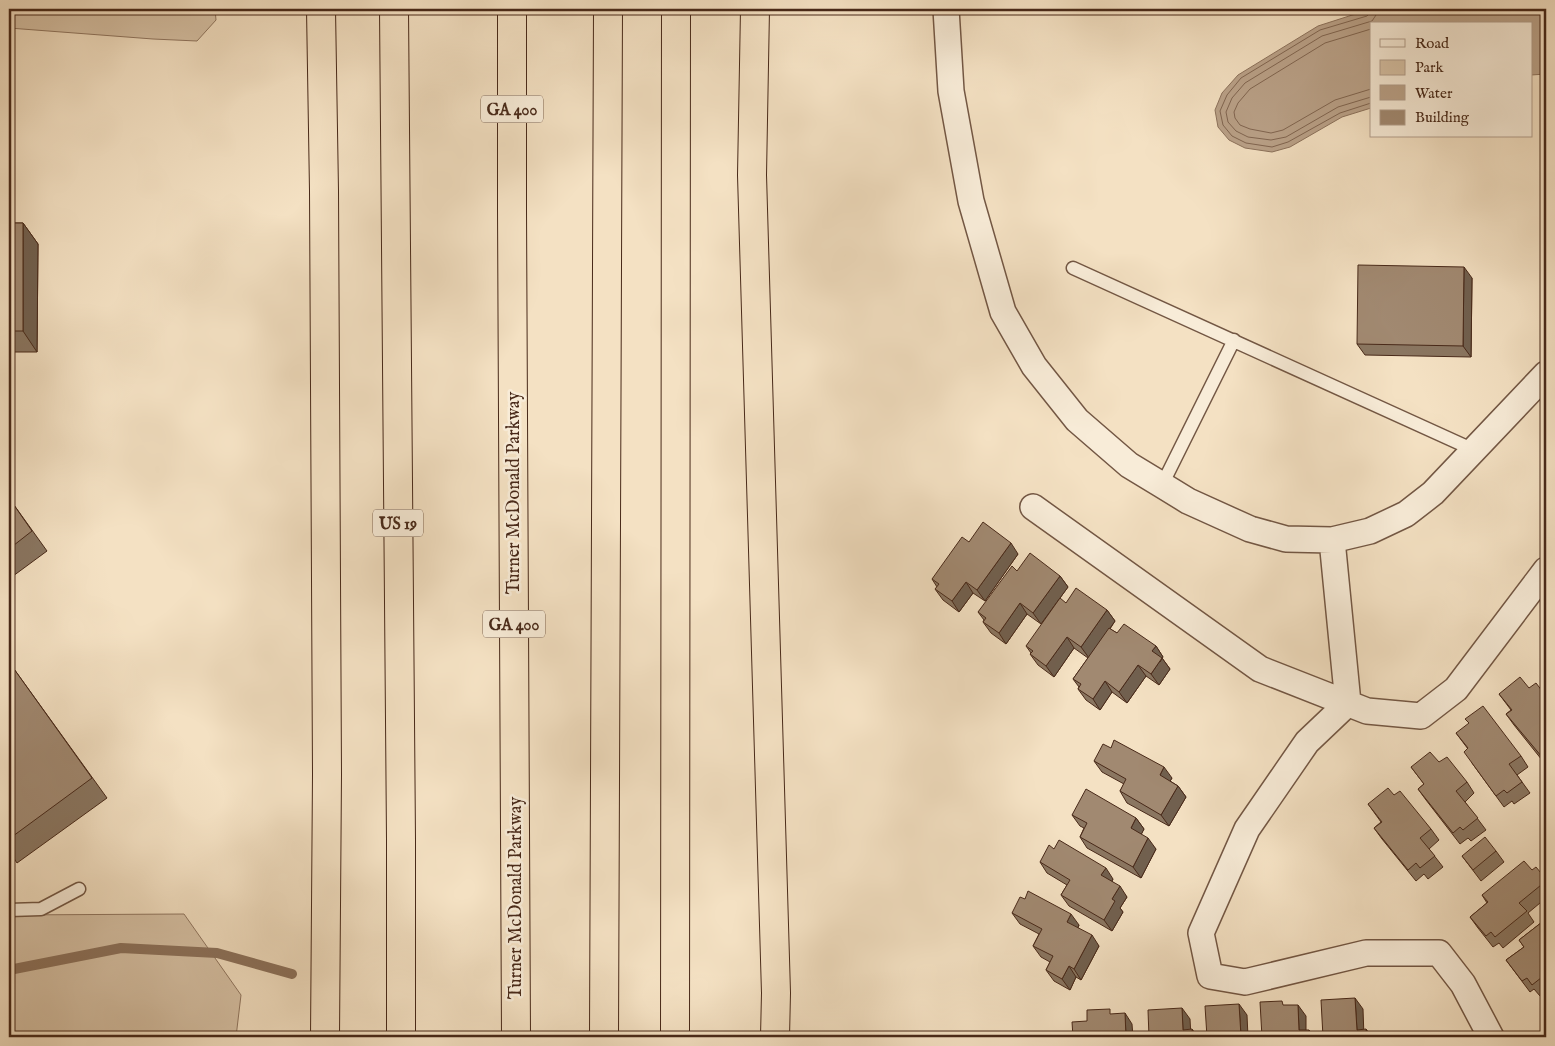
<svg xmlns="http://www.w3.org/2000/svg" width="1555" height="1046" viewBox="0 0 1555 1046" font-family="'IM FELL English',serif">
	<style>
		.green { fill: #d7c2a6; stroke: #907660 }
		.water { fill: #baa289; stroke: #8c725c }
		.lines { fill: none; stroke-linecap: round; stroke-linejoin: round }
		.shore { stroke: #816651; stroke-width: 1 }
		.stream { stroke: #8c725c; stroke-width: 10 }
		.service-casing { stroke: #735744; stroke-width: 15 }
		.minor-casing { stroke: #735744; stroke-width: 28 }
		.motorway-casing { stroke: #482919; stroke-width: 30 }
		.service { stroke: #f8ecd8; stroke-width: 12 }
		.minor { stroke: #f8ecd8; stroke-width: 25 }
		.motorway { stroke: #f4e1c3; stroke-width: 28 }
		.wall { fill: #8a7661; stroke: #482919 }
		.shaded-wall { fill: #71604f; stroke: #482919 }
		.building { fill: #a18971; stroke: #482919 }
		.labels { text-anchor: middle; stroke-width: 5; stroke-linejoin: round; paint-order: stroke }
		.shield { fill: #f8ecd8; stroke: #7d6452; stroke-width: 1 }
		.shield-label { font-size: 16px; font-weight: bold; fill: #482919 }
		.street-label { font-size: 18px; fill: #482919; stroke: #f8ecd8 }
	</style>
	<rect width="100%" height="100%" fill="#f4e1c3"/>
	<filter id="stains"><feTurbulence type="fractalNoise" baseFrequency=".004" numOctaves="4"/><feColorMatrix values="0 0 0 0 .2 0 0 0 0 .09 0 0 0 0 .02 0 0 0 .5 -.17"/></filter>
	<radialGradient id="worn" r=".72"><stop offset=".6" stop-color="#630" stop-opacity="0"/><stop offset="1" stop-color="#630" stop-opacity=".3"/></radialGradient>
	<!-- green -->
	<path class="green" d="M9,9H215L216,20L197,41L153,39L9,28Z
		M184,914L241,995L236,1037H9V915Z"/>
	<!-- water -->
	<path class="water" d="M1371,9H1546V74L1531,75V24H1371V108L1342,117L1290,147L1272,152L1245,148L1229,140L1218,127L1215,110L1222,93L1238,75L1318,26Z"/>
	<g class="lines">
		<!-- shore -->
		<path class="shore" d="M1371,9L1370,13L1367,16L1320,30L1241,78L1227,95L1220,111L1223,125L1232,136L1246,143L1272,147L1288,142L1340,113L1371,103
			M1371,29L1325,43L1250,89L1238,103L1234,112L1235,118L1240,125L1250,129L1271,133L1283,130L1335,100L1371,89
			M1371,97L1338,107L1286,137L1271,140L1248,137L1236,131L1228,122L1226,112L1232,98L1245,83L1322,36L1372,21L1376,15L1377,9"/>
		<!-- stream -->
		<path class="stream" d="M9,970L121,948L217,953L292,974"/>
		<defs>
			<path id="service" d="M1073,268L1474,450
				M1162,485L1234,340
				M9,910L41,909L79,889"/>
			<path id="minor" d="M946,9L951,91L971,201L1003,312L1034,366L1077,420L1129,465L1162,485L1188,501L1250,529L1286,539L1332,540L1370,531L1406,514L1433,493L1546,374
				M1033,507L1260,669L1367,711L1421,716L1456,689L1546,570
				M1332,540L1348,703L1307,742L1247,829L1201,933L1210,976L1245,982L1366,953H1439L1463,984L1491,1037"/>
			<path id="motorway" d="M321,9L324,191L327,774L325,1037
				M394,9L401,839V1037
				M512,9V210L516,1037
				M755,9L752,175L776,993L775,1037
				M604,1037L608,9
				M675,1037L676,9"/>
		</defs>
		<!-- service casing -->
		<use href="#service" class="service-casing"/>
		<!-- minor casing -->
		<use href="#minor" class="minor-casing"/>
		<!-- motorway casing -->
		<use href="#motorway" class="motorway-casing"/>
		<!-- service -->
		<use href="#service" class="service"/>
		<!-- minor -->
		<use href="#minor" class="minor"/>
		<!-- motorway -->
		<use href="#motorway" class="motorway"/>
	</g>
	<!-- wall -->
	<path class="wall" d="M9,223H23L38,244L37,352H9Z
		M1472,278L1471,357L1365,355L1357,344Z
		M9,498L47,551L9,579Z
		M969,542L1018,554L985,601L973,593L959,612L943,600L935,589L937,587L932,579Z
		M1017,571L1060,576L1068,587L1041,624L1027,614L1006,644L991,633L983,622L984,620L978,612Z
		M1066,603L1107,610L1115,621L1110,629L1117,633L1156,646L1163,657L1162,658L1170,669L1159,685L1146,676L1127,703L1112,692L1100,710L1086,700L1078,689L1079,687L1073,679L1088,658L1074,648L1054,677L1038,665L1030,654L1031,653L1026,646Z
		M9,662L107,798L17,863L9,851Z
		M1529,688L1546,696V765L1514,725L1506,714L1511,710L1499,694Z
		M1456,733L1521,756L1528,767L1517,775L1530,793L1514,804L1512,801L1504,807L1472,763L1468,749Z
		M1094,761L1172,778L1170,781L1178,786L1186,797L1169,826L1127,803L1120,791L1124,784L1102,772Z
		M1439,762L1467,782L1474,793L1465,802L1486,830L1471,841L1468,838L1460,844L1426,800L1418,789L1424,784L1411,767Z
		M1394,795L1431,829L1439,840L1429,849L1443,867L1428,879L1424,874L1416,881L1382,839L1374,828L1381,822L1368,804Z
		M1072,815L1136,818L1144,829L1141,834L1156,849L1141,878L1087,848L1080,837L1084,828L1080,826Z
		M1496,851L1504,862L1481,881L1462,856Z
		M1040,862L1113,879L1112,881L1127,897L1120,908L1123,912L1112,931L1069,906L1061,895L1067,885L1047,873Z
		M1532,870L1546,879V898L1528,913L1534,922L1503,948L1499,943L1493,947L1478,928L1470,917L1487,903L1482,895Z
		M1012,913L1079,925L1078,928L1099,946L1081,980L1076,977L1070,990L1054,981L1046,970L1050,962L1041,957L1033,946L1039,934L1020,924Z
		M1546,919V991L1540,996L1534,989L1530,992L1506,960L1524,947L1519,940Z"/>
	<!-- shaded-wall -->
	<path class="shaded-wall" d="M23,223L38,244L37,352L23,331Z
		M1464,267L1472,278L1471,357L1463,346Z
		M1011,543L1018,554L985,601L977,590Z
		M1060,576L1068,587L1041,624L1033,613Z
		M966,582L973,593L959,612L952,601Z
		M1020,603L1027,614L1006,644L999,633Z
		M1107,610L1115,621L1089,658L1081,647Z
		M1067,637L1074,648L1054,677L1046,666Z
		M1156,646L1163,657L1160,662L1152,651Z
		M1162,658L1170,669L1159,685L1151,674Z
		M1138,665L1146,676L1127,703L1119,692Z
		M1105,681L1112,692L1100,710L1093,699Z
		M1164,767L1172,778L1167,786L1160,775Z
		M1178,786L1186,797L1169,826L1161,815Z
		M1136,818L1144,829L1139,839L1131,828Z
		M1148,838L1156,849L1141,878L1133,867Z
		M1106,868L1113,879L1109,886L1101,875Z
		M1120,886L1127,897L1120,908L1123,912L1112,931L1104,920L1112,899Z
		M1071,914L1079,925L1075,933L1067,922Z
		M1092,935L1099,946L1081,980L1074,969Z
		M1069,966L1076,977L1070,990L1062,979Z
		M1355,998L1363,1009L1364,1037L1357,1030Z
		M1239,1004L1247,1015L1248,1037L1241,1036Z
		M1298,1005L1306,1016V1037L1299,1030Z
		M1182,1008L1190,1019L1191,1037L1183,1030Z
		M1125,1013L1132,1024L1133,1037H1126Z
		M1192,1029L1198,1037H1193Z
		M1366,1029L1372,1037H1367Z
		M1309,1030L1314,1037H1309Z"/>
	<!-- building -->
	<path class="building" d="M9,223H23V331H9Z
		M1358,265L1464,267L1463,346L1357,344Z
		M9,498L32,531L9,549Z
		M983,522L1011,543L977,590L966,582L952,601L935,589L939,584L932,579L962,537L969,542Z
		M1030,553L1060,576L1033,613L1020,603L999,633L983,622L986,618L978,612L1012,566L1017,571Z
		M1076,588L1107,610L1081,647L1067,637L1046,666L1030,654L1033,651L1026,646L1060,598L1066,603Z
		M1124,624L1156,646L1152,651L1162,658L1151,674L1138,665L1119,692L1105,681L1093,699L1078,689L1081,684L1073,679L1109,628L1117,633Z
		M9,662L92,778L9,839Z
		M1520,677L1529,688L1536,683L1546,696V716L1545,717L1546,719V754L1542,757L1506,714L1512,710L1499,694Z
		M1483,706L1521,756L1509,764L1522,782L1507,793L1504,790L1496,796L1464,752L1468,748L1456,733L1469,723L1465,719Z
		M1114,740L1164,767L1160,775L1178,786L1161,815L1120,791L1126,779L1094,761L1103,744L1111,748Z
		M1430,752L1439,762L1447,757L1467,782L1456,791L1478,818L1463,830L1460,827L1453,833L1418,789L1424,784L1411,767Z
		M1388,788L1394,795L1400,791L1431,829L1420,838L1435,856L1420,868L1416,863L1408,870L1374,828L1382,822L1368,804Z
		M1086,789L1136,818L1131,828L1148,838L1133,867L1080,837L1087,823L1072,815Z
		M1485,837L1496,851L1473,870L1462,856Z
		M1059,840L1106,868L1101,875L1120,886L1112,899L1115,901L1104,920L1061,895L1070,880L1040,862L1049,845L1054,849Z
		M1524,861L1532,870L1536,867L1546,879V881L1519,903L1527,911L1495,937L1491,932L1486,936L1470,917L1488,902L1482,895Z
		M1028,891L1071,914L1067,922L1092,935L1074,969L1069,966L1062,979L1046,970L1053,956L1033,946L1042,929L1012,913L1020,897L1025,899Z
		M1546,919V974L1532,985L1527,978L1522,981L1506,960L1524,947L1519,940Z
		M1355,998L1357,1030L1366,1029L1367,1037H1323L1321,1000Z
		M1282,1001L1283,1005H1298L1299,1030H1309V1037H1262L1260,1002Z
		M1546,1003V1011L1543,1006Z
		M1239,1004L1241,1036H1252V1037H1207L1205,1006Z
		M1182,1008L1183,1030L1192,1029L1193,1037H1149L1148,1010Z
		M1110,1009V1014L1125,1013L1126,1037H1073L1072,1022L1087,1021V1010Z"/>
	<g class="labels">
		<!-- shield labels -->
		<g class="shield">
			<rect x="481" y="95.5" width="62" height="27" rx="4"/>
			<rect x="373" y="509.5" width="50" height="27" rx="4"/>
			<rect x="483" y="610.5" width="62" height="27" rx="4"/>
		</g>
		<g class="shield-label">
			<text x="512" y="115">GA 400</text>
			<text x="398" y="529">US 19</text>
			<text x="514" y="630">GA 400</text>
		</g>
		<!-- street labels -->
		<g class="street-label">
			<text transform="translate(513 493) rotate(-90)" y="6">Turner McDonald Parkway</text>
			<text transform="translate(515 898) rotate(-90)" y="6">Turner McDonald Parkway</text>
		</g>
	</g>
	<!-- margin -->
	<rect width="1555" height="1046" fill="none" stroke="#f4e1c3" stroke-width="30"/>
	<rect x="10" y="10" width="1535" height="1026" fill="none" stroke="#482919" stroke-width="2.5"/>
	<rect x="15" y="15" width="1525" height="1016" fill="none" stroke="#482919"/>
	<!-- legend -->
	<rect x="1370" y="22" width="162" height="115" fill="#f8ecd8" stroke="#b29e8c"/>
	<rect x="1380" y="39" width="25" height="8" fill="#f8ecd8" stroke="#b29e8c"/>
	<text x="1415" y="48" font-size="15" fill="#482919">Road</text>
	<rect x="1380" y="60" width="25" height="15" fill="#d7c2a6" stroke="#b29e8c"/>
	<text x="1415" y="72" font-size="15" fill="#482919">Park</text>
	<rect x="1380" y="85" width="25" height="15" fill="#baa289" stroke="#b29e8c"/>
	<text x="1415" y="98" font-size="15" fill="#482919">Water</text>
	<rect x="1380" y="110" width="25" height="15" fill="#a18971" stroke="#b29e8c"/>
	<text x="1415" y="122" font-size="15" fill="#482919">Building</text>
	<rect width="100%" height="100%" filter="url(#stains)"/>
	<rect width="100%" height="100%" fill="url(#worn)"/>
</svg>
